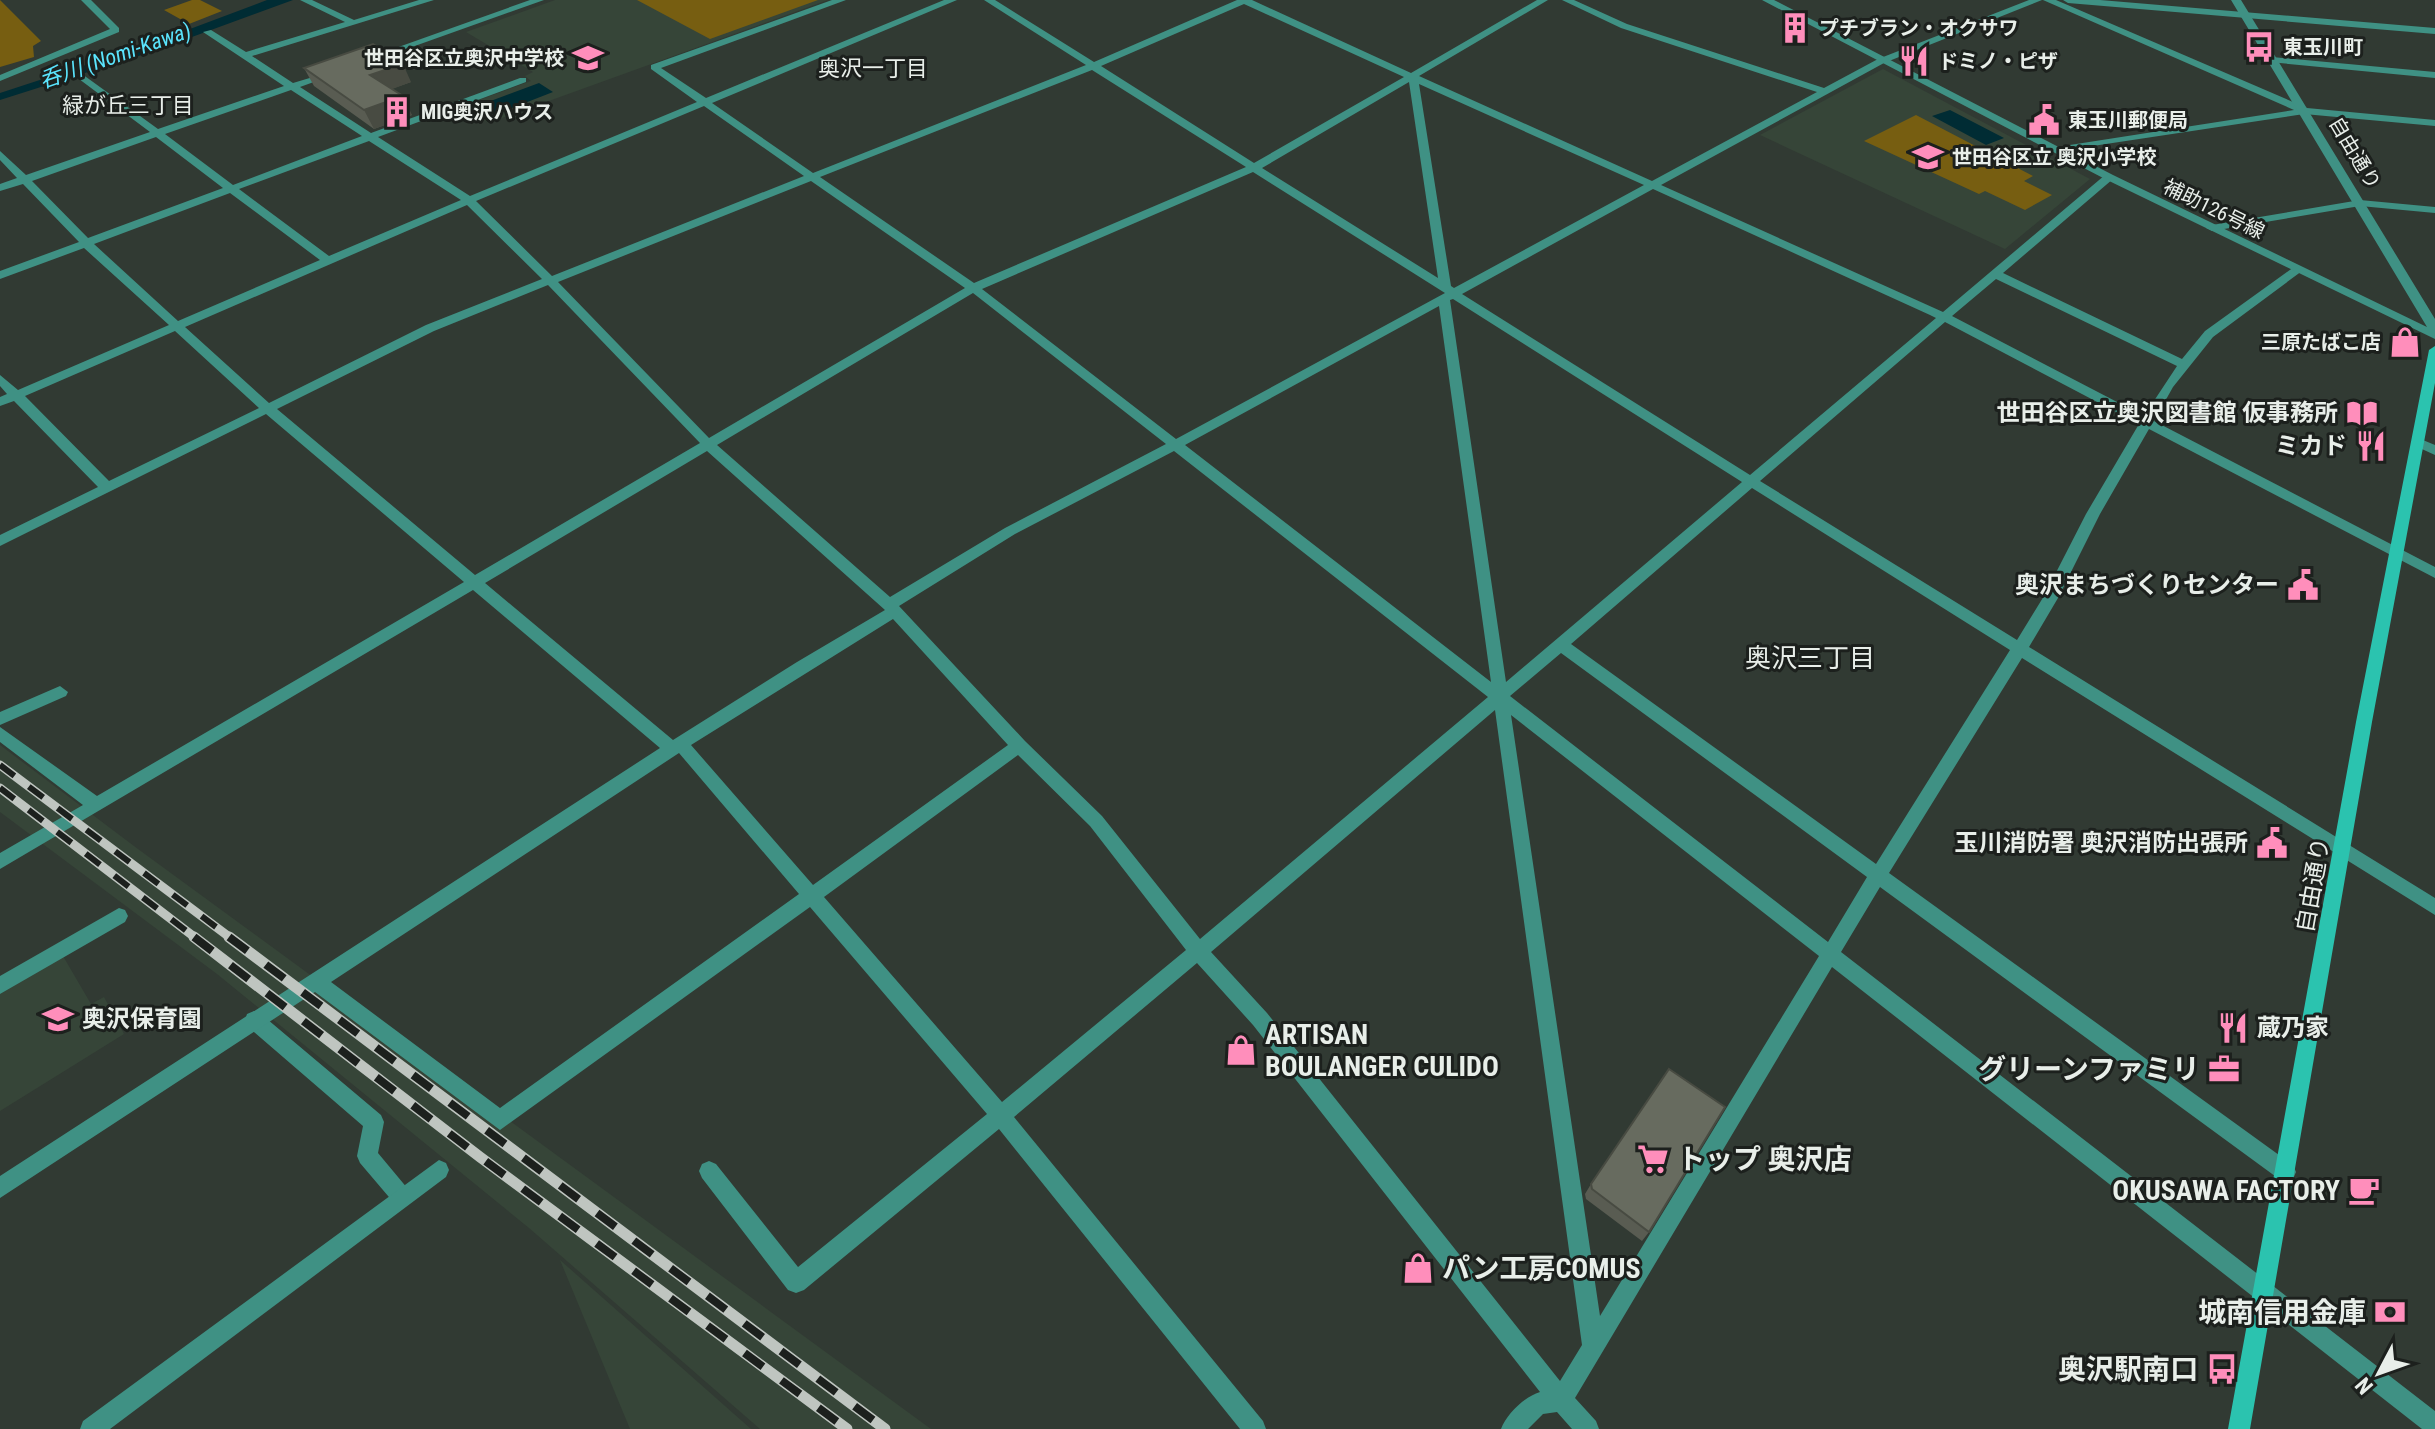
<svg xmlns="http://www.w3.org/2000/svg" width="2435" height="1429" viewBox="0 0 2435 1429" font-family="'Roboto Condensed','Noto Sans JP',sans-serif">
	<style>
		.built { fill: #364538 }
		.green { fill: #775e11 }
		.water { fill: #002c34 }
		.lines { fill: none; stroke-linecap: round; stroke-linejoin: round }
		.pedestrian { fill: #3f9184; fill-rule: evenodd }
		.minor { fill: #3f9184; fill-rule: evenodd }
		.tertiary { fill: #3f9184; fill-rule: evenodd }
		.secondary { fill: #2bc3af; fill-rule: evenodd }
		.rail-far1-casing { stroke: #bfc5c0; stroke-width: 9 }
		.rail-casing { stroke: #bfc5c0; stroke-width: 11 }
		.rail-far1 { stroke: #1c201d; stroke-width: 6; stroke-dasharray: 18; stroke-linecap: butt }
		.rail { stroke: #1c201d; stroke-width: 8; stroke-dasharray: 23; stroke-linecap: butt }
		.wall { fill: #595c52 }
		.shaded-wall { fill: #484b42 }
		.building { fill: #676b5f; stroke: #484b42; stroke-width: 2 }
		.labels { text-anchor: middle; stroke-width: 6; stroke-linejoin: round; paint-order: stroke }
		.far-poi-label { font-size: 20px; font-weight: bold; fill: #e8eee9; stroke: #1c201d; text-anchor: start }
		.far-street-label { font-size: 20px; fill: #e8eee9; stroke: #1c201d }
		.far-water-label { font-size: 22px; font-style: italic; fill: #5ae4fd; stroke: #1c201d }
		.far-neighbourhood-label { font-size: 22px; fill: #e8eee9; stroke: #1c201d }
		.poi-label { font-size: 24px; font-weight: bold; fill: #e8eee9; stroke: #1c201d; text-anchor: end }
		.street-label { font-size: 24px; fill: #e8eee9; stroke: #1c201d }
		.neighbourhood-label { font-size: 26px; fill: #e8eee9; stroke: #1c201d }
		.near-poi-label { font-size: 28px; font-weight: bold; fill: #e8eee9; stroke: #1c201d; text-anchor: end }
	</style>
	<rect width="100%" height="100%" fill="#313a33"/>
	<!-- built -->
	<path class="built" d="M555,0H828L488,123L465,105L531,81L525,76L533,72L466,32Z
		M1883,69L2090,179L2005,249L1760,135Z
		M0,745L138,849L931,1429H760L529,1228L217,974L0,812Z
		M63,956L91,1004L104,997L124,1034L0,1111V994Z
		M560,1260L751,1429H630Z"/>
	<!-- green -->
	<path class="green" d="M0,0L41,41L33,46L34,57L0,67Z
		M192,0H200L222,11L189,24L164,10Z
		M637,0H818L710,39Z
		M1916,115L2033,176L2024,181L2052,195L2025,210L1985,191L1979,194L1864,141Z"/>
	<!-- water -->
	<path class="water" d="M267,0H293L151,52L0,100V93L150,44Z
		M539,83L553,92L494,115L480,105Z
		M1950,110L2004,138L1986,145L1932,116Z"/>
	<g class="lines">
		<!-- pedestrian -->
		<path class="pedestrian" d="M254,1011L261,1014L381,1115L384,1122L378,1153L408,1189L411,1196L408,1203L401,1206L394,1203L360,1163L357,1156L363,1126L247,1026L245,1020L247,1014Z"/>
		<!-- minor -->
		<path class="minor" d="M81,0H91L119,28V32L0,81V75L110,29Z
			M300,0H312L354,20L419,0H434L252,56L293,83L333,71V75L300,87L371,133L520,78H526V82L378,137L470,196L697,102L651,69V65L832,0H846L661,68L706,98L944,0H957L712,103L813,173L1086,65L984,0H995L1094,62L1237,0H1252L1411,73L1537,0H1548L1419,76L1652,181L1817,92L1621,28L1562,0H1574L1627,24L1824,88L1878,59L2029,0H2042L1884,63L1661,185L1943,312L2105,175H2113V179L2003,273L2182,359L2205,331L2294,267H2302V271L2213,337L2173,387L2154,421L2435,567V578L2149,429L2100,514L2058,598L2029,647L2435,898V915L2022,658L1889,873L2293,1165L2296,1172L2293,1179L2286,1182L2279,1179L1880,887L1841,952L2435,1411V1429H2422L1832,967L1575,1398L1596,1421L1599,1429H1572L1557,1412L1543,1414L1528,1429H1501C1507,1414 1524,1397 1540,1392L1253,1025L1197,963L1014,1117L1263,1421L1266,1429H1240L999,1129L804,1290L796,1293L788,1290L702,1178L699,1171L702,1164L709,1161L716,1164L798,1267L987,1114L810,907L500,1130L315,992L0,1198V1176L660,748L473,590L0,869V853L83,805L0,742V727L97,796L464,582L266,414L0,546V535L98,487L14,401L0,406V397L7,394L0,386V375L18,390L169,325L84,248L0,279V271L79,242L23,184L0,191V184L17,178L0,160V151L26,175L150,132L79,79L77,77L82,74L158,129L284,86L203,32L211,30L246,52L345,22ZM1244,4L1404,77L1254,163L1101,66ZM1092,70L1246,167L974,283L820,177ZM1409,82L1438,278L1262,168ZM1419,84L1644,185L1454,288L1451,286ZM291,90L362,136L233,185L165,134ZM704,106L804,176L552,276L476,201ZM156,137L223,188L88,238L32,181ZM369,141L461,200L329,256L239,189ZM1253,172L1445,293L1176,439L982,289ZM811,181L965,288L709,438L558,282ZM1653,189L1930,315L1936,318L1750,475L1462,294ZM230,193L320,260L178,321L94,244ZM467,205L542,279L426,325L269,403L185,327ZM1996,279L2177,366L2144,416L1952,316ZM548,285L700,443L475,575L277,409L434,331ZM973,293L1166,444L1005,528L890,597L717,445ZM1453,299L1742,482L1506,682L1450,300ZM1439,306L1491,682L1185,445ZM1945,322L2139,424L2086,514L2044,596L2017,640L1760,481ZM175,331L259,408L109,481L25,396ZM707,451L885,610L797,662L673,740L485,583ZM1174,451L1488,697L1200,939L1102,816L1025,741L899,606L1015,534ZM1752,488L2010,650L1876,864L1571,644ZM893,619L1008,745L813,885L691,745ZM1561,653L1867,877L1828,942L1510,696ZM1495,710L1582,1345L1560,1381L1267,1013L1211,952ZM1511,715L1819,956L1600,1316ZM679,753L799,894L500,1108L331,982ZM1018,755L1090,826L1186,950L1002,1102L824,897Z
			M530,0H544L370,62L362,60Z
			M2043,0H2056L2307,108L2435,120V126L2304,114L2053,152L2052,150L2057,147L2294,110Z
			M2063,0H2100L2435,28V34L2068,3Z
			M2272,57L2435,72V78L2269,62V58Z
			M2360,200L2435,207V213L2360,206L2212,231L2206,228L2212,225Z
			M2418,438L2435,445V455L2413,445L2411,442Z
			M60,686L68,692L66,696L0,725V712Z
			M119,908L125,910L128,916L125,922L0,994V976Z
			M439,1160L446,1163L449,1170L446,1177L110,1429H80L83,1421Z"/>
		<!-- tertiary -->
		<path class="tertiary" d="M1762,0H1774L2113,175L2427,327L2231,0H2241L2435,319V339L2105,179Z"/>
		<!-- secondary -->
		<path class="secondary" d="M2435,346V383L2372,722L2250,1429H2228L2356,722L2429,350Z"/>
		<defs>
			<path id="rail-far1" d="M0,765L232,939
				M0,788L197,939"/>
			<path id="rail" d="M194,937L480,1157L847,1429
				M229,937L885,1429"/>
		</defs>
		<!-- rail-far1 casing -->
		<use href="#rail-far1" class="rail-far1-casing"/>
		<!-- rail casing -->
		<use href="#rail" class="rail-casing"/>
		<!-- rail-far1 -->
		<use href="#rail-far1" class="rail-far1"/>
		<!-- rail -->
		<use href="#rail" class="rail"/>
	</g>
	<!-- wall -->
	<path class="wall" d="M304,68L411,82L391,89L412,115L374,129L314,86Z
		M1591,1184L1649,1232L1642,1241L1586,1199L1585,1194Z"/>
	<!-- shaded-wall -->
	<path class="shaded-wall" d="M403,64L411,82L379,94L370,75Z
		M403,96L412,115L374,129L364,110Z"/>
	<!-- building -->
	<path class="building" d="M373,44L403,64L370,75L403,96L364,110L304,68Z
		M1669,1069L1725,1107L1649,1232L1592,1189L1591,1184Z"/>
	<!-- icons -->
	<defs>
		<symbol id="building-bare" viewBox="-9 -9 18 18"><path d="M-4-6H4V6H1V3H-1V6H-4ZM-2.5-4.3h1.7v1.8h-1.7ZM.8-4.3h1.7v1.8H.8ZM-2.5-1h1.7V.8h-1.7ZM.8-1h1.7V.8H.8Z" fill="#ff8ebb" stroke="#1c201d" stroke-width="2.5" paint-order="stroke"/></symbol>
		<symbol id="bus-bare" viewBox="-9 -9 18 18"><path d="M-5-6H5V4H4V6H2V4H-2V6H-4V4H-5ZM-3.5-4V0h7V-4ZM-3.5 1.2v1.5H-2V1.2ZM2 1.2v1.5H3.5V1.2Z" fill="#ff8ebb" stroke="#1c201d" stroke-width="2.5" paint-order="stroke"/></symbol>
		<symbol id="school-bare" viewBox="-9 -9 18 18"><path d="M0-5L7-2L0 1L-7-2ZM-4 1L0 2.5L4 1V4Q0 6-4 4Z" fill="#ff8ebb" stroke="#1c201d" stroke-width="2.5" paint-order="stroke"/></symbol>
		<symbol id="restaurant-bare" viewBox="-9 -9 18 18"><path d="M-5-6h1v4h1v-4h1v4h1v-4h1v5L-1.5 .5V6h-2V.5L-5-1ZM5-6V6H3V1.5H1.5Q1.5-4 5-6Z" fill="#ff8ebb" stroke="#1c201d" stroke-width="2.5" paint-order="stroke"/></symbol>
		<symbol id="civic-bare" viewBox="-9 -9 18 18"><path d="M-.6-6.5H3V-4.5H.6V-3L4-1V1h2V6H-6V1h2V-1L-.6-3ZM-1.2 2.5V6h2.4V2.5Z" fill="#ff8ebb" stroke="#1c201d" stroke-width="2.5" paint-order="stroke"/></symbol>
		<symbol id="shop-bare" viewBox="-9 -9 18 18"><path d="M-5-2.5h2.3a2.7 3.5 0 0 1 5.4 0H5L5.5 6h-11ZM-1.5-2.5h3a1.5 2.3 0 0 0-3 0Z" fill="#ff8ebb" stroke="#1c201d" stroke-width="2.5" paint-order="stroke"/></symbol>
		<symbol id="library-bare" viewBox="-9 -9 18 18"><path d="M-6-4Q-3-5.5-.7-3.5V5Q-3 3-6 4ZM6-4Q3-5.5 .7-3.5V5Q3 3 6 4Z" fill="#ff8ebb" stroke="#1c201d" stroke-width="2.5" paint-order="stroke"/></symbol>
		<symbol id="office-bare" viewBox="-9 -9 18 18"><path d="M-6-3h4V-5.5h4V-3h4V5H-6ZM-1-4.5V-3h2v-1.5ZM-6 0V1H6V0Z" fill="#ff8ebb" stroke="#1c201d" stroke-width="2.5" paint-order="stroke"/></symbol>
		<symbol id="supermarket-bare" viewBox="-9 -9 18 18"><path d="M-6-5.5h2.5l.6 2H6L4.5 2H-2.5L-4.4-4H-6ZM-1.5 3.2a1.3 1.3 0 1 0 .1 0ZM3 3.2a1.3 1.3 0 1 0 .1 0Z" fill="#ff8ebb" stroke="#1c201d" stroke-width="2.5" paint-order="stroke"/></symbol>
		<symbol id="cafe-bare" viewBox="-9 -9 18 18"><path d="M-5.5-4.5H6V0H3Q3 3.5 0 3.5H-2.5Q-5.5 3.5-5.5 0ZM3-3.2v2h1.7v-2ZM-6 4.5H4V6H-6Z" fill="#ff8ebb" stroke="#1c201d" stroke-width="2.5" paint-order="stroke"/></symbol>
		<symbol id="bank-bare" viewBox="-9 -9 18 18"><path d="M-6-4H6V4H-6ZM0-2.3a2.3 2.3 0 1 0 0 4.6a2.3 2.3 0 1 0 0-4.6Z" fill="#ff8ebb" stroke="#1c201d" stroke-width="2.5" paint-order="stroke"/></symbol>
	</defs>
	<g fill-rule="evenodd">
		<use href="#building-bare" x="1773" y="6" width="44" height="44"/>
		<use href="#bus-bare" x="2237" y="25" width="44" height="44"/>
		<use href="#school-bare" x="566" y="36" width="44" height="44"/>
		<use href="#restaurant-bare" x="1892" y="39" width="44" height="44"/>
		<use href="#building-bare" x="375" y="90" width="44" height="44"/>
		<use href="#civic-bare" x="2022" y="98" width="44" height="44"/>
		<use href="#school-bare" x="1906" y="135" width="44" height="44"/>
		<use href="#shop-bare" x="2383" y="320" width="44" height="44"/>
		<use href="#library-bare" x="2340" y="391" width="44" height="44"/>
		<use href="#restaurant-bare" x="2349" y="424" width="44" height="44"/>
		<use href="#civic-bare" x="2281" y="563" width="44" height="44"/>
		<use href="#civic-bare" x="2250" y="821" width="44" height="44"/>
		<use href="#school-bare" x="36" y="997" width="44" height="44"/>
		<use href="#restaurant-bare" x="2211" y="1006" width="44" height="44"/>
		<use href="#shop-bare" x="1219" y="1028" width="44" height="44"/>
		<use href="#office-bare" x="2202" y="1047" width="44" height="44"/>
		<use href="#supermarket-bare" x="1631" y="1137" width="44" height="44"/>
		<use href="#cafe-bare" x="2342" y="1168" width="44" height="44"/>
		<use href="#shop-bare" x="1396" y="1246" width="44" height="44"/>
		<use href="#bank-bare" x="2368" y="1290" width="44" height="44"/>
		<use href="#bus-bare" x="2200" y="1347" width="44" height="44"/>
	</g>
	<g class="labels">
		<!-- far-poi labels -->
		<g class="far-poi-label">
			<text x="1819" y="35">プチブラン・オクサワ</text>
			<text x="2283" y="54">東玉川町</text>
			<text x="564" y="65" text-anchor="end">世田谷区立奥沢中学校</text>
			<text x="1938" y="68">ドミノ・ピザ</text>
			<text x="421" y="119">MIG奥沢ハウス</text>
			<text x="2068" y="127">東玉川郵便局</text>
			<text x="1952" y="164">世田谷区立 奥沢小学校</text>
			<text x="2381" y="349" text-anchor="end">三原たばこ店</text>
		</g>
		<!-- far-street labels -->
		<g class="far-street-label">
			<text transform="translate(2355 153) rotate(59)" y="7">自由通り</text>
			<text transform="translate(2214 209) rotate(26)" y="7">補助126号線</text>
		</g>
		<!-- far-water labels -->
		<g class="far-water-label">
			<text transform="translate(115 55) rotate(-19)" y="8">呑川 (Nomi-Kawa)</text>
		</g>
		<!-- far-neighbourhood labels -->
		<g class="far-neighbourhood-label">
			<text x="873" y="76">奥沢一丁目</text>
			<text x="128" y="113">緑が丘三丁目</text>
		</g>
		<!-- poi labels -->
		<g class="poi-label">
			<text x="2338" y="421">世田谷区立奥沢図書館 仮事務所</text>
			<text x="2347" y="454">ミカド</text>
			<text x="2279" y="593">奥沢まちづくりセンター</text>
			<text x="2248" y="851">玉川消防署 奥沢消防出張所</text>
			<text x="82" y="1027" text-anchor="start">奥沢保育園</text>
			<text x="2257" y="1036" text-anchor="start">蔵乃家</text>
		</g>
		<!-- street labels -->
		<g class="street-label">
			<text transform="translate(2313 885) rotate(-80)" y="8">自由通り</text>
		</g>
		<!-- neighbourhood labels -->
		<g class="neighbourhood-label">
			<text x="1810" y="667">奥沢三丁目</text>
		</g>
		<!-- near-poi labels -->
		<g class="near-poi-label">
			<text x="1265" y="1044" text-anchor="start">ARTISAN<tspan x="1265" dy="32">BOULANGER CULIDO</tspan></text>
			<text x="2200" y="1079">グリーンファミリ</text>
			<text x="1677" y="1169" text-anchor="start">トップ 奥沢店</text>
			<text x="2340" y="1200">OKUSAWA FACTORY</text>
			<text x="1442" y="1278" text-anchor="start">パン工房COMUS</text>
			<text x="2366" y="1322">城南信用金庫</text>
			<text x="2198" y="1379">奥沢駅南口</text>
		</g>
	</g>
	<!-- north arrow -->
	<g transform="translate(2379 1373) rotate(229)" stroke="#1c201d" stroke-width="6" paint-order="stroke">
	<path d="M0-6L14 30L0 20L-14 30Z" fill="#e8eee9"/>
	<text y="-12" font-size="22" font-weight="bold" text-anchor="middle" fill="#e8eee9">N</text>
	</g>
</svg>
